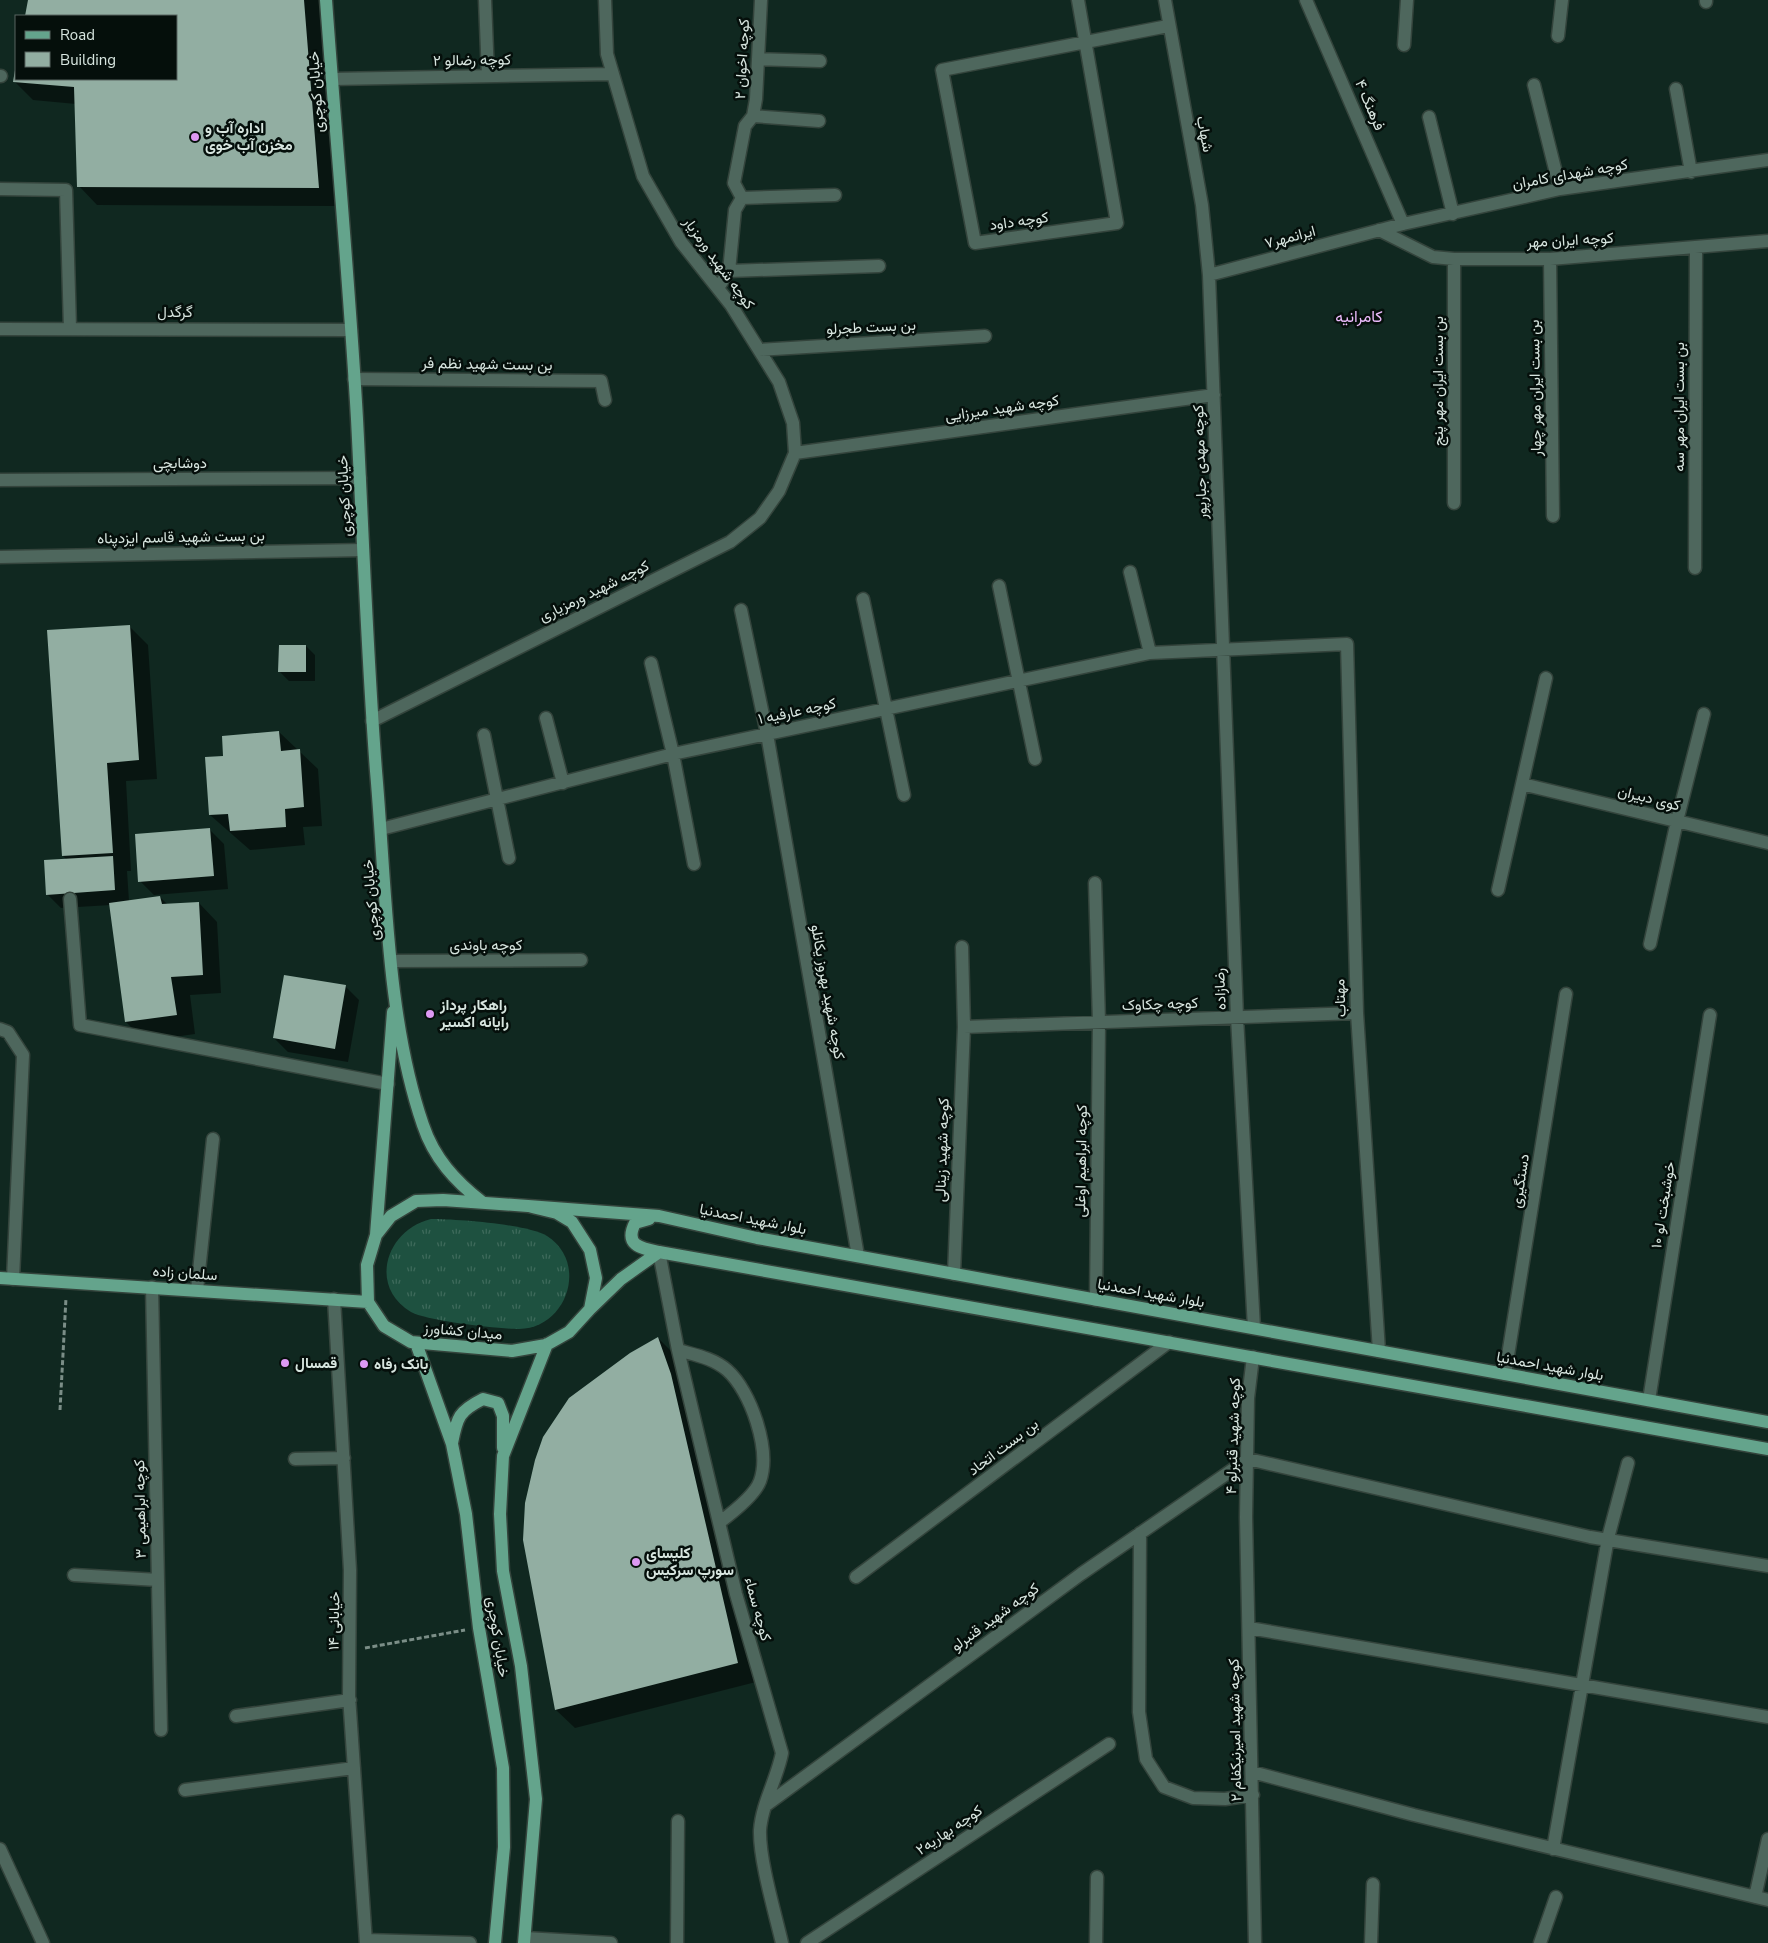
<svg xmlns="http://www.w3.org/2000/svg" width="1768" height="1943" viewBox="0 0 1768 1943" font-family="'Nunito Sans',Vazirmatn,sans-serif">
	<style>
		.grass { fill: url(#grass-tufts) }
		.shadow { fill: #0007 }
		.building { fill: #92aea2 }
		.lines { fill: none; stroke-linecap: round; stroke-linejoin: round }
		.minor-casing { stroke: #34443c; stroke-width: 15 }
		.major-casing { stroke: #34443c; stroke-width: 15 }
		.path { stroke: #7b8e87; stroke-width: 3; stroke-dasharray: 5 2.5; stroke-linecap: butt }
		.minor { stroke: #4e675d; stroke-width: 12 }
		.major { stroke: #64a48c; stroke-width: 12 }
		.poi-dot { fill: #dd99f3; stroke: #050f0b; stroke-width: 2 }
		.labels { text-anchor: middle; stroke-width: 5; stroke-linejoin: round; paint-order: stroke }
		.street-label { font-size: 15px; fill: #d7e5df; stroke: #050f0b }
		.poi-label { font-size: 15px; font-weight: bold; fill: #d7e5df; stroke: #050f0b; text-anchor: start }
		.neighbourhood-label { font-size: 16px; fill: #ebbbfb; stroke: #050f0b }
	</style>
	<defs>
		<pattern id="grass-tufts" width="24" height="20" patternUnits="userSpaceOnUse" patternTransform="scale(1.25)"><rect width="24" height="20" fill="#1e5140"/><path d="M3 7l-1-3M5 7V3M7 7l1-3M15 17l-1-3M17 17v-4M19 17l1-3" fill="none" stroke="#3e6a5b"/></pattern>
	</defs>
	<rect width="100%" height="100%" fill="#102820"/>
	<!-- grass -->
	<path class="grass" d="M431,1219C456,1219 527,1224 547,1236C589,1263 567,1328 519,1329C499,1329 427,1321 411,1312C368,1286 386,1230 431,1219Z"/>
	<!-- shadow -->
	<path class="shadow" d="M29,0H321L337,206L97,205L79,186L76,104L33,100L15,82L16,72V79H176V16H26Z
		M129,626L148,645L157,779L126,781L131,871H127L129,901L160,897L168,905L199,903L217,922L221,993L190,995L195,1034L145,1041L126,1022L111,905L61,908L47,894L67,860L63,856Z
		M306,646L315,655V681H289L280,672Z
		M279,732L318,769L322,826L303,827L305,845L250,850L210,815L225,757Z
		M210,830L224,844L228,889L154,895L140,881Z
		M345,986L359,1000L348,1062L288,1052L274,1038Z
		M658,1338L677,1357L756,1682L575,1728L556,1710Z"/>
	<!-- building -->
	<path class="building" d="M28,0H304L319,188L77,187L74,87L13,82L15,70L16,79H176V16H25Z
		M130,625L139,760L107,763L113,853L62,856L47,630Z
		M279,645H306V672H278Z
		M279,731L281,751L300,749L304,807L285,809L286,827L230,831L228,814L209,815L205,757L223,756L222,736Z
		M210,828L214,876L138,882L135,834Z
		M113,856L115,890L46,895L44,860Z
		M160,896L162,904L199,902L203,975L171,977L177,1015L125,1022L109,903Z
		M284,975L346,985L335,1049L273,1038Z
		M658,1337L671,1374L738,1663L555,1710L523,1540L525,1503L535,1460L543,1437L569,1398L630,1353Z"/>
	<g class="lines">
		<defs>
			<path id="minor" d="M485,0L488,76
				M1078,0L1117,223L975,243L942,70L1168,26
				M1165,0L1202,205L1209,275L1237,1017L1254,1328
				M1306,0L1403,224
				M1706,2V0
				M1558,36L1562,0
				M1404,45L1407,0
				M758,59L820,61
				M0,76H1
				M332,79L613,74
				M1534,85L1560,189
				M1676,89L1691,172
				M753,116L819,121
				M1429,117L1453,214
				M0,189L66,190L70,328
				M742,198L835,195
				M1379,230L1433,257L1454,259H1550L1768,241
				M1550,259L1553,516
				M729,271L879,266
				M1209,275L1403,224L1560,189L1768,160
				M718,288L729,271L735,210L742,198L734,183L745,126L753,116L756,99L761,0
				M0,329L351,330
				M759,350L985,336
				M354,379L601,381L605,400
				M795,453L1214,395
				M0,480L360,478
				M1454,503V259
				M0,557L363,550
				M1695,568L1696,247
				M1130,572L1150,653
				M999,586L1035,759
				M863,599L904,795
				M741,610L767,734L858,1256
				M651,663L673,754L694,864
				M546,718L563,783
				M372,721L730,542L760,518L779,491L795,453L793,423L779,382L731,305L681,242L643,176L607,54L605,0
				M484,735L509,858
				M1522,784L1768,843
				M381,829L673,754L1150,653L1347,644L1357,1013L1379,1351
				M1095,883L1099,1022L1096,1300
				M1498,890L1546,678
				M70,899L80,1025L388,1084
				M1650,944L1677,821L1704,714
				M392,961L581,960
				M964,1027L1357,1013
				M0,1029L8,1032L23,1055L13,1279
				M659,1252L678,1350L736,1594L782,1753C777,1779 762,1803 760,1830C759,1859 775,1913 782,1943
				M954,1274L964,1027L962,947
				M152,1287L161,1730
				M197,1290L213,1139
				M334,1299L350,1570L349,1696L366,1943
				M678,1350C695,1355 713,1358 727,1370C751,1391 771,1450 760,1481C755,1495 732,1513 720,1522
				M1253,1357L1248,1398L1246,1517L1255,1943
				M1505,1374L1566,994
				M1649,1400L1710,1015
				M295,1459L344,1458
				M1140,1533L1139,1712L1146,1759L1164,1787L1193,1798L1225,1799L1253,1795
				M74,1575L158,1580
				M856,1577L1169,1342
				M1249,1628L1768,1717
				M236,1716L350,1700
				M1252,1772L1414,1815L1768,1900
				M185,1790L354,1768
				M765,1806L1081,1574L1248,1459L1590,1537L1768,1566
				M0,1849L43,1943
				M1553,1849L1608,1538L1628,1463
				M1755,1897L1768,1839
				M525,1938L611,1943
				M366,1940L470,1943
				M677,1943L678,1821
				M807,1943L1109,1744
				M1096,1943L1097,1877
				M1371,1943L1373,1884
				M1540,1943L1556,1897"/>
			<path id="major" d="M326,0C336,140 349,279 357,419C363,536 367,654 376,771C386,884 386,1018 423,1125C434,1158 455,1181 482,1202
				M528,1206L557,1213L572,1222L590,1250L596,1278L590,1309L569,1332L546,1345L512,1351L411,1342L384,1326L368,1302L367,1265L376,1235L391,1216L416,1201L443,1200L528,1206L659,1216L757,1238L1768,1422
				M649,1219L635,1223C624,1245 640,1248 659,1252
				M376,1235L393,1012
				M0,1278L368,1302
				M590,1309L621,1279L659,1252L1768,1449
				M416,1343L452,1444L466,1514L479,1628L503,1768L504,1847L495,1943
				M452,1443C457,1417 459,1411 483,1399L498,1403L503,1416V1448
				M524,1943L536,1799L521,1666L503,1571L500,1514L503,1456L547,1344"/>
		</defs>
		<!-- minor casing -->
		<use href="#minor" class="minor-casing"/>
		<!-- major casing -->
		<use href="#major" class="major-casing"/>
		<!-- path -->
		<path class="path" d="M60,1410L66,1298
			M365,1648L465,1630"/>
		<!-- minor -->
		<use href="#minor" class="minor"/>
		<!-- major -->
		<use href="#major" class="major"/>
	</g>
	<!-- markers -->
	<g class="poi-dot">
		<circle cx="195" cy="137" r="5"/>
		<circle cx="430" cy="1014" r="5"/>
		<circle cx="285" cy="1363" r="5"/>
		<circle cx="364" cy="1364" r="5"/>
		<circle cx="636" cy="1562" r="5"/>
	</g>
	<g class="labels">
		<!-- street labels -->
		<g class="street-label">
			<text transform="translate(742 59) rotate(-87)" y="5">کوچه اخوان ۲</text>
			<text transform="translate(472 60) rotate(-1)" y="5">کوچه رضالو ۲</text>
			<text transform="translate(316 92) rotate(-94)" y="5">خیابان کوچری</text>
			<text transform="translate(1370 105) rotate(67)" y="5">فرهنگ ۴</text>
			<text transform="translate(1205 134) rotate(79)" y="5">شهاب</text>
			<text transform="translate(1570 174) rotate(-10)" y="5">کوچه شهدای کامران</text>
			<text transform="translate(1019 221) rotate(-8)" y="5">کوچه داود</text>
			<text transform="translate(1290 237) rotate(-15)" y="5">ایرانمهر۷</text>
			<text transform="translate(1570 240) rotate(-3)" y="5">کوچه ایران مهر</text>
			<text transform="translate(719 263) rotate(54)" y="5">کوچه شهید ورمزیار</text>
			<text x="175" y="317">گرگدل</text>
			<text transform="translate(871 327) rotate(-3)" y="5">بن بست طجرلو</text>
			<text transform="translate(487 364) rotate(1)" y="5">بن بست شهید نظم فر</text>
			<text transform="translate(1438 381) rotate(-90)" y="5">بن بست ایران مهر پنج</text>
			<text transform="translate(1535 388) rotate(-91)" y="5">بن بست ایران مهر چهار</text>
			<text transform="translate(1679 407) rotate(-90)" y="5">بن بست ایران مهر سه</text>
			<text transform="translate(1002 408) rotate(-8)" y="5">کوچه شهید میرزایی</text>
			<text transform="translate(1200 462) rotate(-92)" y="5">کوچه مهدی جبارپور</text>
			<text x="180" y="468">دوشابچی</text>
			<text transform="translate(344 496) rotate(-93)" y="5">خیابان کوچری</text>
			<text transform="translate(181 537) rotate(-1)" y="5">بن بست شهید قاسم ایزدپناه</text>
			<text transform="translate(594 591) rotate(-26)" y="5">کوچه شهید ورمزیاری</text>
			<text transform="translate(797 711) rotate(-12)" y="5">کوچه عارفیه ۱</text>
			<text transform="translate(1649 798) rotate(14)" y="5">کوی دبیران</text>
			<text transform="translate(371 900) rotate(-95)" y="5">خیابان کوچری</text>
			<text x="486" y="950">کوچه باوندی</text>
			<text transform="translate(1220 989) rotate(-92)" y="5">رضازاده</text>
			<text transform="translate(828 992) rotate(80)" y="5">کوچه شهید بهروز یکانلو</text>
			<text transform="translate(1340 998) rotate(-92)" y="5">مهتاب</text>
			<text transform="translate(1160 1004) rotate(-2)" y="5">کوچه چکاوک</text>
			<text transform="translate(942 1150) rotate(-88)" y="5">کوچه شهید زینالی</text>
			<text transform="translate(1081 1161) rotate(-89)" y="5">کوچه ابراهیم اوغلی</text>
			<text transform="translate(1520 1181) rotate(-81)" y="5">دستگیری</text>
			<text transform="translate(1663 1205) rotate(-81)" y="5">خوشبخت لو ۱۰</text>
			<text transform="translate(753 1219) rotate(11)" y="5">بلوار شهید احمدنیا</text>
			<text transform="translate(185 1273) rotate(4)" y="5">سلمان زاده</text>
			<text transform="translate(1151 1293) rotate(10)" y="5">بلوار شهید احمدنیا</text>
			<text transform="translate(463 1331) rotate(5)" y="5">میدان کشاورز</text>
			<text transform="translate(1550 1366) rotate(10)" y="5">بلوار شهید احمدنیا</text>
			<text transform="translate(1233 1436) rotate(-88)" y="5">کوچه شهید قنبرلو ۴</text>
			<text transform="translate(1003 1447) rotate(-37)" y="5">بن بست اتحاد</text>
			<text transform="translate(140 1509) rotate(-91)" y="5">کوچه ابراهیمی ۳</text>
			<text transform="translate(758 1609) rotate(75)" y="5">کوچه سماء</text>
			<text transform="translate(995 1617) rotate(-36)" y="5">کوچه شهید قنبرلو</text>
			<text transform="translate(334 1621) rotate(-89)" y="5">خیابانی ۱۴</text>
			<text transform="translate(498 1637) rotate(81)" y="5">خیابان کوچری</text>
			<text transform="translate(1235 1730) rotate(-91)" y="5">کوچه شهید امیرنیکفام ۲</text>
			<text transform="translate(949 1830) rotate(-34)" y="5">کوچه بهاریه۲</text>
		</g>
		<!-- poi labels -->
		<g class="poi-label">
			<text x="205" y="133">اداره آب و<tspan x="205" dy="17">مخزن آب خوی</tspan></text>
			<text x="440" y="1010">راهکار پرداز<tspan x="440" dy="17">رایانه اکسیر</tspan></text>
			<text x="295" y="1368">قمسال</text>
			<text x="374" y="1369">بانک رفاه</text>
			<text x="646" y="1558">کلیسای<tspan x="646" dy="17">سورپ سرکیس</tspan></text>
		</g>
		<!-- neighbourhood labels -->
		<g class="neighbourhood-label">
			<text x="1359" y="322">کامرانیه</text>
		</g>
	</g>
	<!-- legend -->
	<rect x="15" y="15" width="162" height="65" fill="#050f0b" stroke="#596560"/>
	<rect x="25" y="31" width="25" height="8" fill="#64a48c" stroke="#596560"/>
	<text x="60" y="40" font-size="15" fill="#d7e5df">Road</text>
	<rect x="25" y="52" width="25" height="15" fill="#92aea2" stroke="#596560"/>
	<text x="60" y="65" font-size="15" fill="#d7e5df">Building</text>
</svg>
